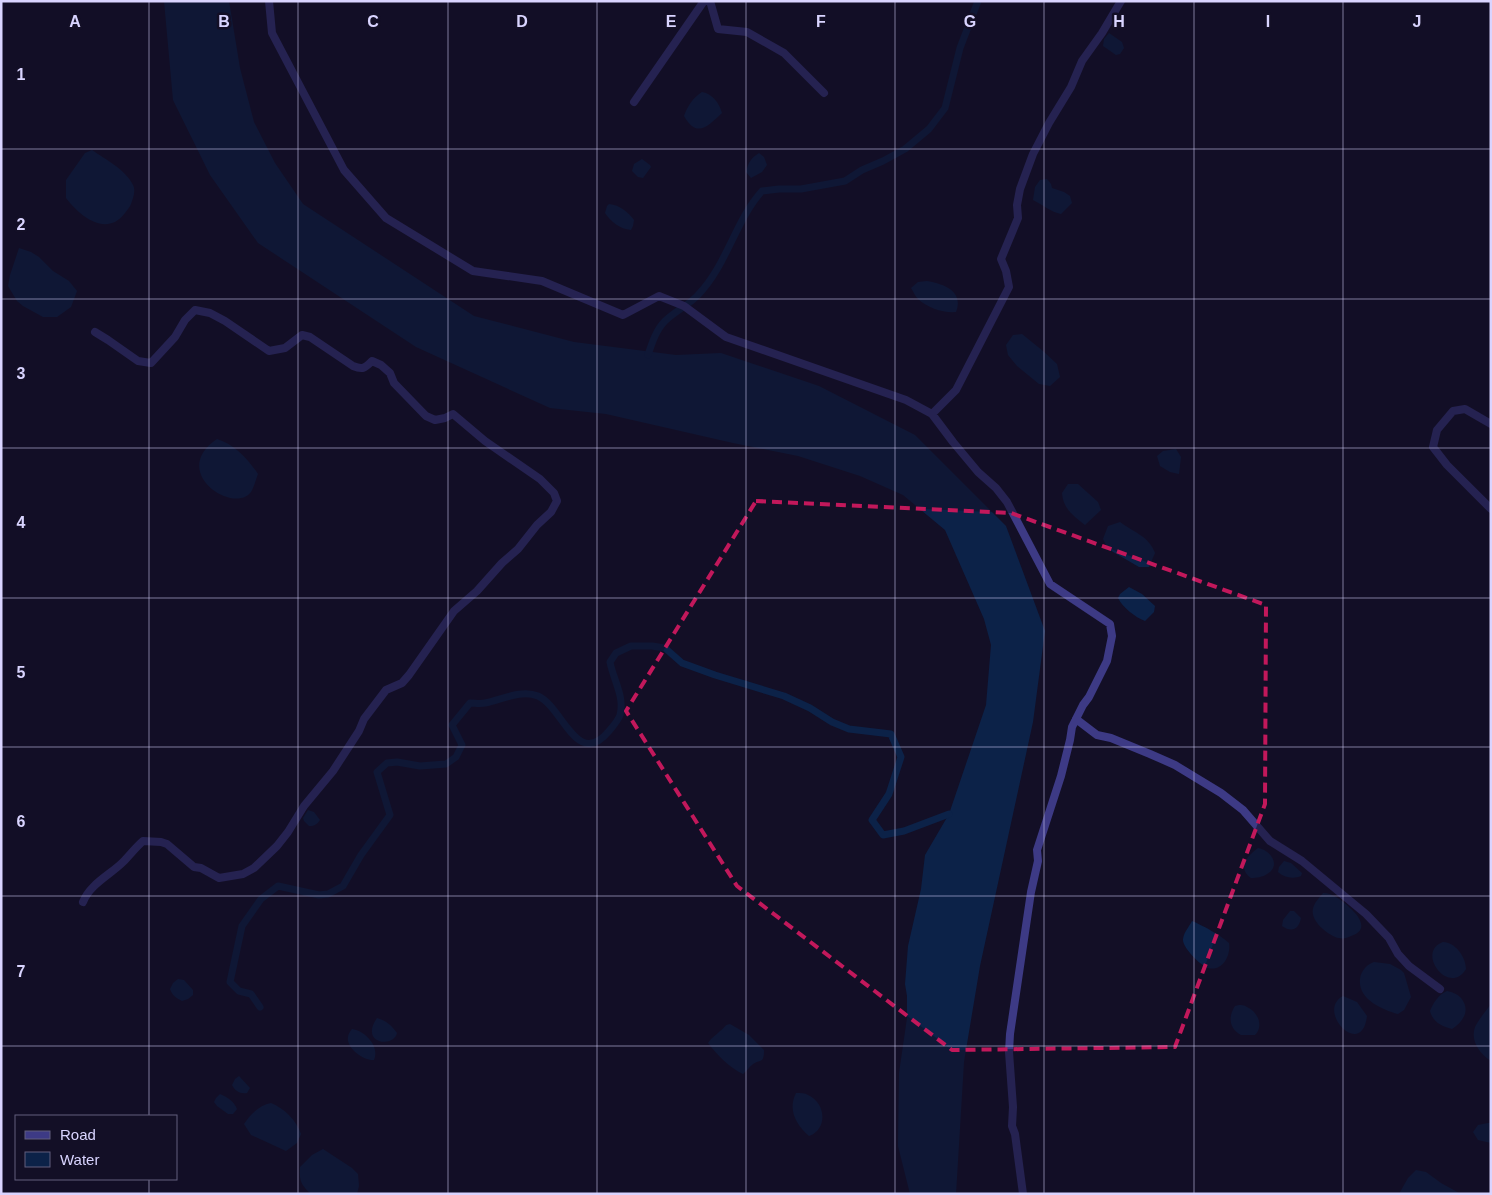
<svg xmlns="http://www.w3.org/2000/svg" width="1492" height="1195" viewBox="0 0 1492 1195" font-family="Helvetica,sans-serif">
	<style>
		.water { fill: #0c2248 }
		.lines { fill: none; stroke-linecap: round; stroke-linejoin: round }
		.canal { stroke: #0c2248; stroke-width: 7 }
		.minor { stroke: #3d3a85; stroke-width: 8 }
		.marked { fill: none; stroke: #c2185b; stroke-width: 4; stroke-dasharray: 10 6; stroke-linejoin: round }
		.grid { fill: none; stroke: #d9d4ff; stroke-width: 1; stroke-opacity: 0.55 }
		.grid-label { font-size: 16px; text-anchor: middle; font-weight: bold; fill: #d9d4ff; stroke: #130f26; stroke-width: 5; stroke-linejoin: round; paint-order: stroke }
	</style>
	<rect width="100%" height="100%" fill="#130f26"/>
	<!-- water -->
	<path class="water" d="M164,1H229L240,68L254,122L275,163L303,204L474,316L574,342L676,355L721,353L819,386L915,435L1006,526L1045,631L1033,722L980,966L964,1062L956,1194H910L898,1146L899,1073L907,1018V996L905,984L908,946L921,889L925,855L949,814L986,705L991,645L984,619L945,530L903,495L860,476L798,456L733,443L606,414L550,408L416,347L258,243L210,175L173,100Z
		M1109,33L1122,42L1124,48L1120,54L1116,55L1103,46L1104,39Z
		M702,92C713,94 719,103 722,113C708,126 697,139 684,116C688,105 693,98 702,92Z
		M92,150C106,160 125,169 133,185C136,191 133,198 131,204C130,207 127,210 125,213C106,238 80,216 66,198V180L85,153Z
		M759,153L764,157L767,165L762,172L751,178L746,172C748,163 751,158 759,153Z
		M642,159L650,165L651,167L643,178L638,177L632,171L634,164Z
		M1047,179L1051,184L1052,188L1064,192L1070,196L1072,203L1061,214C1051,212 1043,205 1033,200L1035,187L1040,180Z
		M609,204C620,205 628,212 634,220L633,226L631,230C620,229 611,222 605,213L607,206Z
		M19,248L31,252L39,257L53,271L69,281L77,291L71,307L57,317H43L23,306L17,301L8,286L10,275Z
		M927,281C944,284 964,291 956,312C943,313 928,308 918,299C915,296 913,291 911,288L918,282Z
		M1022,334L1043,351L1057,364L1060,377L1050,386L1039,384L1017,366L1008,355L1006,345L1013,335Z
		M217,439C234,444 248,459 258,474C256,479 254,487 251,492C234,515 168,472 217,439Z
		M1176,449L1181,457L1179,474L1170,472L1160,466L1157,456L1163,451Z
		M1068,484H1078L1098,502L1101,510L1085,525C1074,516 1063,509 1062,493Z
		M1120,522C1133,532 1149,536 1155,553L1149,567H1139L1108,549L1103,539L1108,526Z
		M1129,587L1142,594L1155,606L1154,612L1145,621C1135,617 1123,608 1118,598L1120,594Z
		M308,810L314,812L320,820C317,824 315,826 309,826L304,821L303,818Z
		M1258,848C1270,850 1282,865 1267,874C1263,877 1256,878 1251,878C1237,868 1247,856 1258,848Z
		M1284,861L1291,863L1302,873L1301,876C1294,879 1284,878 1278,872L1279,867Z
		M1323,893C1333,893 1343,901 1350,908C1360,917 1369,930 1351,936C1347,938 1343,939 1339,938C1329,936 1310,921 1313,909C1314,903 1319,898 1323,893Z
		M1290,911H1294L1301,918C1299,929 1292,933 1282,926L1283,920Z
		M1192,921C1202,925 1222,936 1229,943C1231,955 1223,972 1208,968C1200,965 1182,947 1183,939C1184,932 1189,927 1192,921Z
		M1443,942C1455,942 1466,957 1466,969C1449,997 1415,952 1443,942Z
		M1374,962L1390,964L1401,970L1404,973L1411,997L1404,1010L1398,1014C1381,1009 1358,999 1360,979C1361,971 1366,965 1374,962Z
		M178,979L184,980L193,990V995L188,999L182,1001C176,998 172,995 170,989L173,983Z
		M1447,991C1453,992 1457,994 1461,998C1471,1010 1463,1022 1452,1029C1441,1026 1433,1022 1430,1011C1433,1003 1439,994 1447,991Z
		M1343,996L1357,1002L1367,1016C1362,1060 1315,1011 1343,996Z
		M1491,1004V1061C1480,1054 1470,1041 1475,1027C1479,1019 1486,1011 1491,1004Z
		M1239,1005C1241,1005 1244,1005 1247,1007C1258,1012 1264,1026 1255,1035H1241C1229,1028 1228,1017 1235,1006Z
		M377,1018C387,1021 391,1025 397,1033C394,1048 359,1044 377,1018Z
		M730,1024L749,1035L764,1050C764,1065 760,1058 752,1065C749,1067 747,1071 743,1074C730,1068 717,1055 708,1043C712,1037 715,1036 720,1031C725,1028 724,1025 730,1024Z
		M352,1029C365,1031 380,1046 374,1060C364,1061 346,1048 348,1037C348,1034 350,1032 352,1029Z
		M239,1076L250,1088L247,1093C240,1094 235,1091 232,1085L235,1079Z
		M796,1093C800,1093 805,1093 808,1095C826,1103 828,1129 809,1136C795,1124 788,1109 796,1093Z
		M220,1094C227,1097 234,1101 237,1109L233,1114H228L217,1106L214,1102L216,1098Z
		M271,1103C284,1108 297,1121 301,1134L297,1143L286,1151L251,1135L244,1124C250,1115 259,1105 271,1103Z
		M1488,1123H1491V1143L1478,1140L1473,1132L1478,1125Z
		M323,1149L352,1168L358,1174L359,1186L357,1194H311C301,1185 299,1181 300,1167L312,1155Z
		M1416,1170L1426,1172L1441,1183L1461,1194H1399L1408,1178Z"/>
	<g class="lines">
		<!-- canal -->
		<path class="canal" d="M648,355C652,343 656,330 665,321C675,311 689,305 698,295C727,265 735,221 762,191L779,189H801L845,181L862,170L883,161L905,149L929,129L945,108L960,48L978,1
			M260,1007L251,994L239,991L230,982L242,926L261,899L278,886L319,895L328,894L343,886L361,855L390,815L377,772L387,763L397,762L420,766L446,764L456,757L462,745L452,725L470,703C475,703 480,704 485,703C501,700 521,689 538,696C563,707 577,770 609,731C613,726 618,721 620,715C625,697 613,679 610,662L616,653L631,646H652L665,648L682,663L715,675L784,696L810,708L832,722L849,729L891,734L901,757L889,794L872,820L883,835L904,831L949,814"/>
		<!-- minor -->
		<path class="minor" d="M269,1L272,33L344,170L386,218L473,271L542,281L623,315L659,296L684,306L726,337L906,400L932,414L953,442L978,472L996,488L1007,502L1050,584L1110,624L1112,636L1107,661L1089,697L1083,705L1072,727L1070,740L1061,776L1037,850L1038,861L1031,892L1010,1034L1009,1052L1013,1107L1012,1126L1015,1134L1023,1194
			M710,1L718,29L747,32L784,53L824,93
			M634,102L704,1
			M932,414L956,390L1009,287L1006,271L1001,259L1018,218L1017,205L1020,189L1033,154L1049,123L1071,87L1082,61L1102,33L1121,1
			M1491,424L1465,409L1453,411L1437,430L1433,447L1447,465L1491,509
			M1076,719L1097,735L1111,738L1150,754L1175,765L1221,793L1243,810L1270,841L1302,861L1366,914L1389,938L1398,954L1409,966L1440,989
			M83,902C90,884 110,875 123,862C130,855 135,848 143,841L161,842L167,844L194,867L201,868L219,878L243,874L254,868L277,846L288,832L304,806L333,771L359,731L364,719L386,690L402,683L409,675L454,611L477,591L502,563L518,549L537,525L551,512L557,501L554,493L540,479L485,441L453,414L445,418L435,420L426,416L394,383L390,373L381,365L372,361C365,368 363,370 353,366L310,337L302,335L285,348L269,351L225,321L210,313L195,310L185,320L175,337L151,363L138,361L108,340L95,332"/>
	</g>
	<!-- marked area -->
	<path d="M0 0H1492V1195H0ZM756,501L1011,513L1266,605L1265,804L1175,1047L952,1050L737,886L626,711Z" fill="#130f26" fill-opacity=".55" fill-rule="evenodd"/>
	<path class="marked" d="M756,501L1011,513L1266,605L1265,804L1175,1047L952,1050L737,886L626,711Z"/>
	<!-- grid -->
	<path class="grid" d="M149,1V1116M298,1V1194M448,1V1194M597,1V1194M746,1V1194M895,1V1194M1044,1V1194M1194,1V1194M1343,1V1194M1,149H1491M1,299H1491M1,448H1491M1,598H1491M1,747H1491M1,896H1491M1,1046H1491M149,1179V1194"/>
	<g class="grid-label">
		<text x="75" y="27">A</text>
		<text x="224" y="27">B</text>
		<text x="373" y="27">C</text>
		<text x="522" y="27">D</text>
		<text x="671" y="27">E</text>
		<text x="821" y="27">F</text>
		<text x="970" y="27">G</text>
		<text x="1119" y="27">H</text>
		<text x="1268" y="27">I</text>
		<text x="1417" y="27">J</text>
		<text x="21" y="80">1</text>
		<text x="21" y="230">2</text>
		<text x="21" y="379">3</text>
		<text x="21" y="528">4</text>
		<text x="21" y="678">5</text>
		<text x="21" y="827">6</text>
		<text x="21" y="977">7</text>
	</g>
	<!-- border -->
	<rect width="1492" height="1195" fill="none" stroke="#d9d4ff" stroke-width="5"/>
	<!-- legend -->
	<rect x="15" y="1115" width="162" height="65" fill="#130f26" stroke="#625e7d"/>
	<rect x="25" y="1131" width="25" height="8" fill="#3d3a85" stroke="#625e7d"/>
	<text x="60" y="1140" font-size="15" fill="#d9d4ff">Road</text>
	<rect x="25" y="1152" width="25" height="15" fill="#0c2248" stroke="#625e7d"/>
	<text x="60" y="1165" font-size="15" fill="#d9d4ff">Water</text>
</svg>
